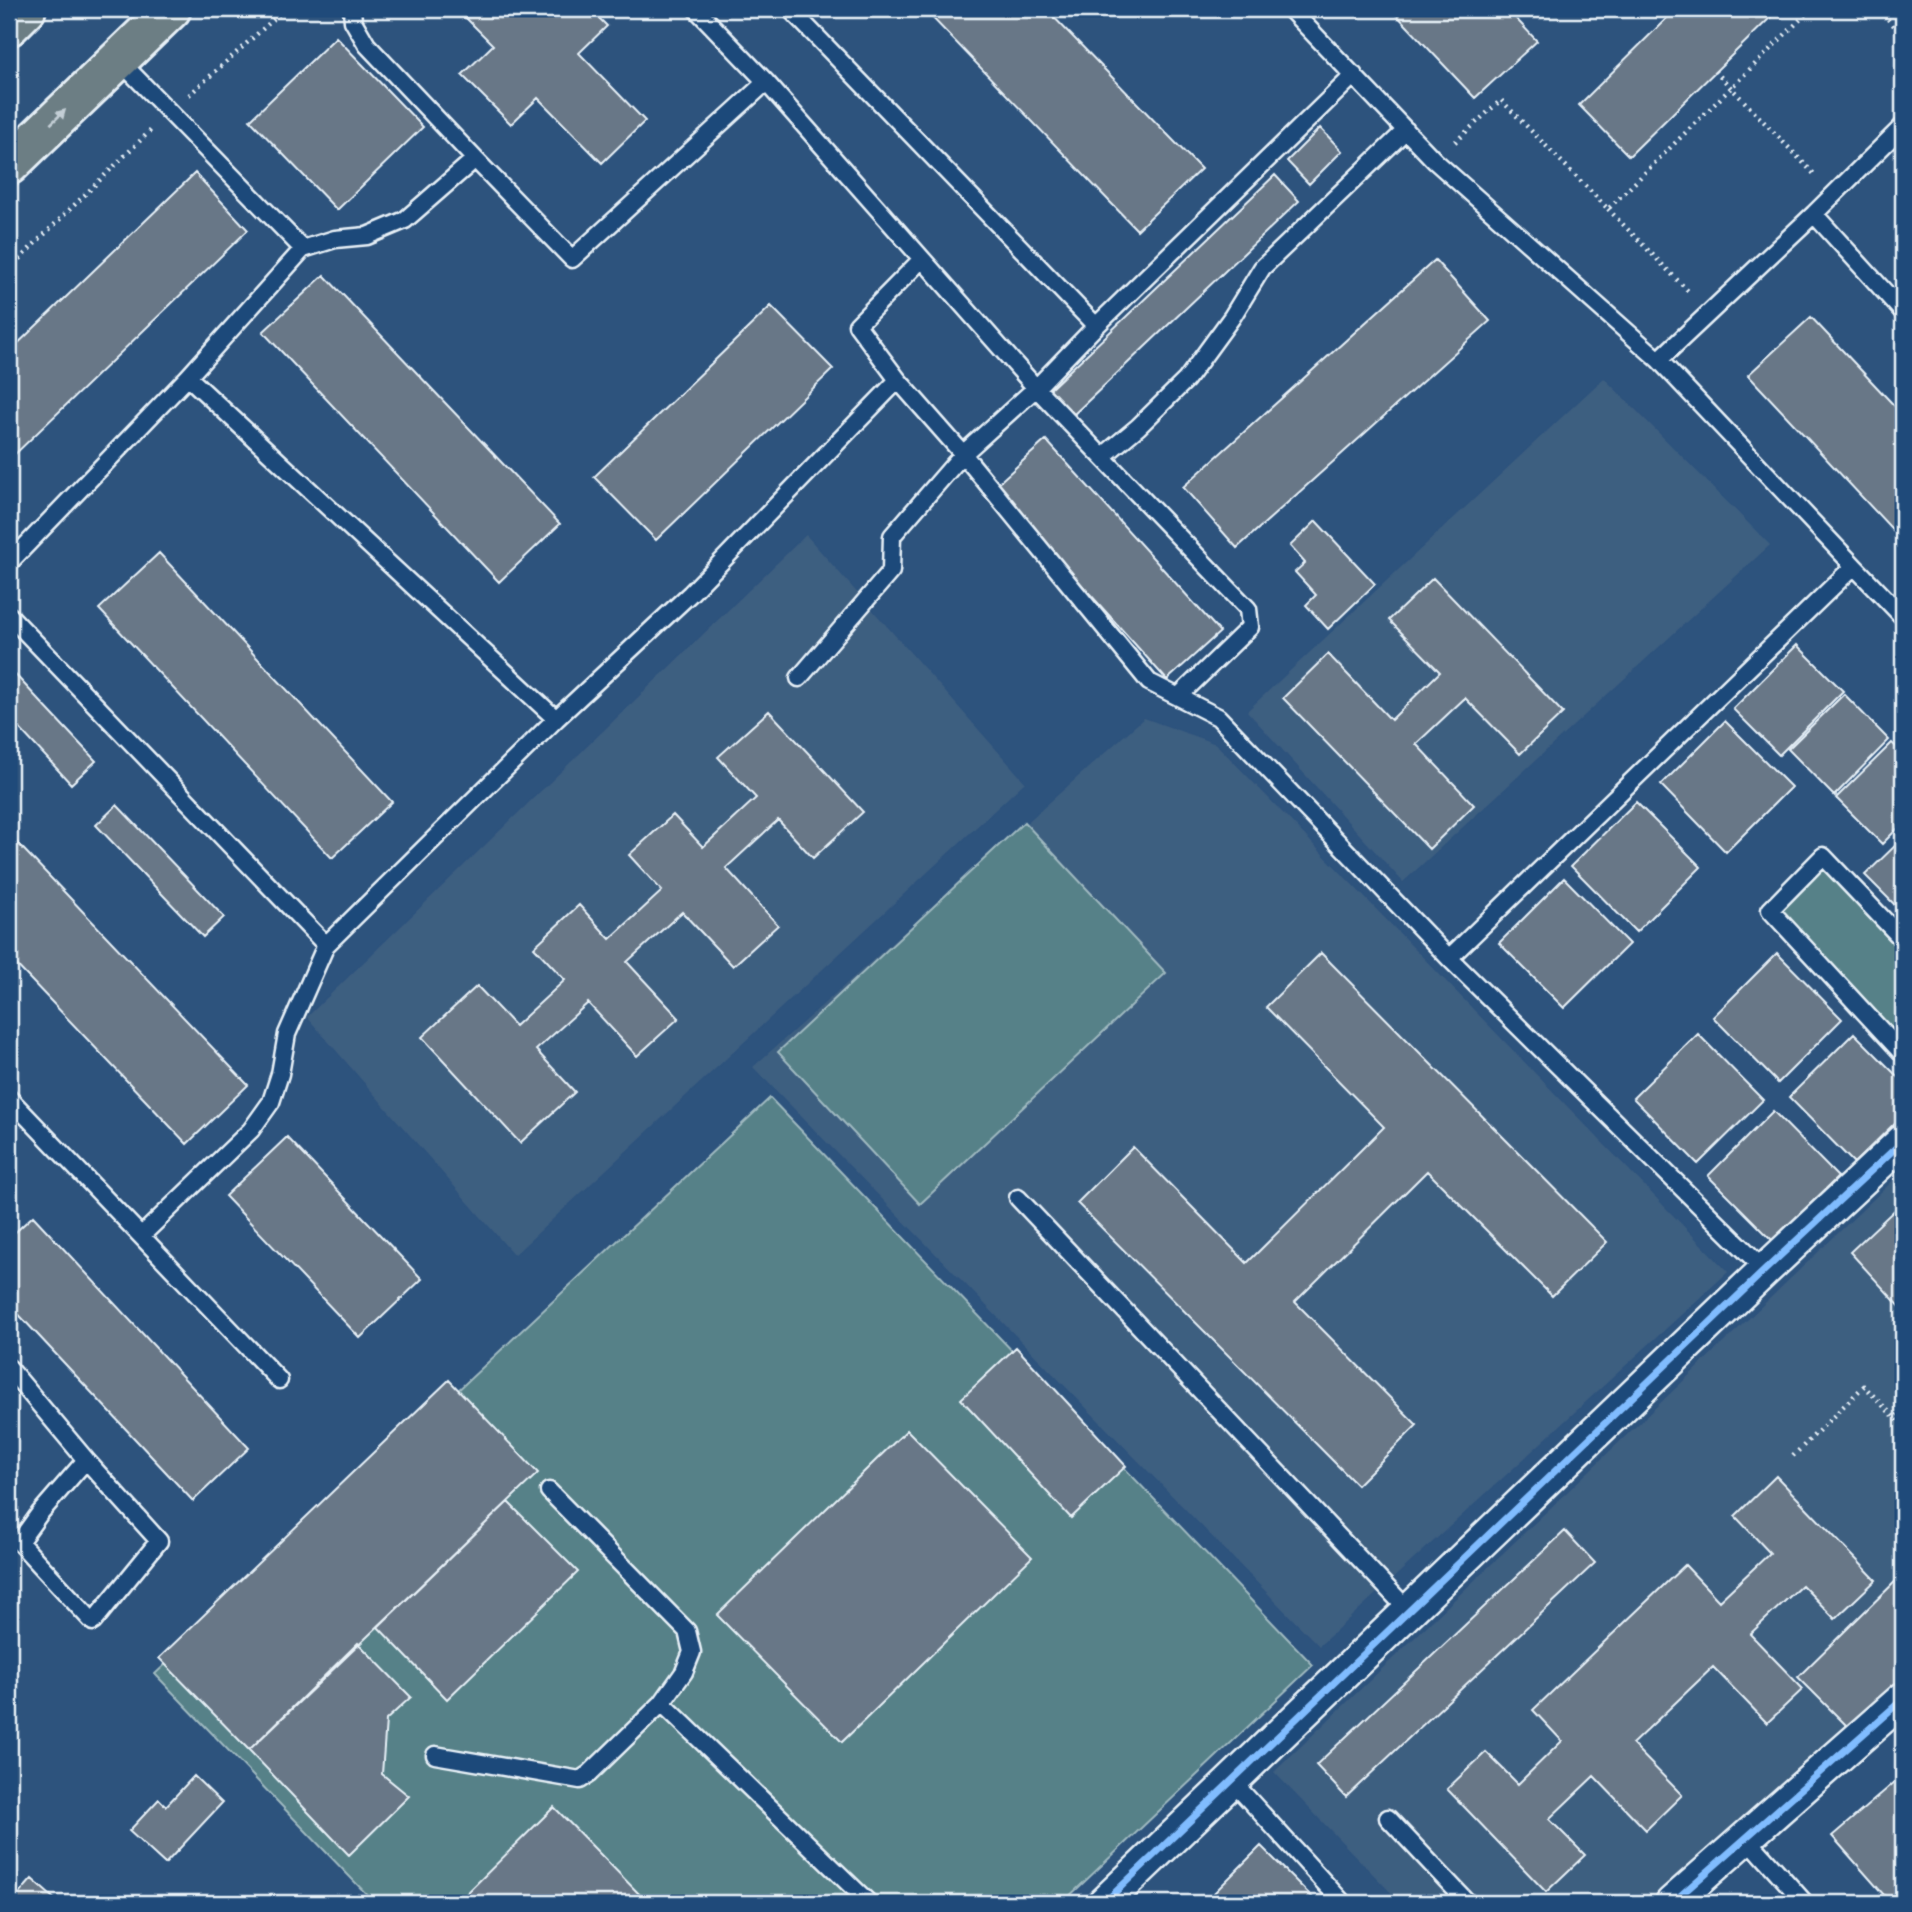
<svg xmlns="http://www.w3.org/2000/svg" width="1912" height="1912" viewBox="0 0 1912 1912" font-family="'Playpen Sans',sans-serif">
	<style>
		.built { fill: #3e5e80 }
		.green { fill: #568188; stroke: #9fb9c0; stroke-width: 2 }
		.building { fill: #677787; stroke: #e8f1f8; stroke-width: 2 }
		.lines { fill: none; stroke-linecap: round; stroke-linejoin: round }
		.lane-casing { stroke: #e8f1f8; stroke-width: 21 }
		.street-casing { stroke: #e8f1f8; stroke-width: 37 }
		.primary-casing { stroke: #e8f1f8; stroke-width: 44 }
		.path { stroke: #e8f1f8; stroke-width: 4.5; stroke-dasharray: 2 5; stroke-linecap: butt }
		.lane { stroke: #1f4a7a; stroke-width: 16 }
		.street { stroke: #1f4a7a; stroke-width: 32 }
		.primary { stroke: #6c7e84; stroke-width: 38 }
		.cycleway-casing { stroke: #1f4a7a; stroke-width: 11 }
		.cycleway { stroke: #80bcff; stroke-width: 7 }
		.oneway { fill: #c3ced5 }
	</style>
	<rect width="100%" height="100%" fill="#2d537d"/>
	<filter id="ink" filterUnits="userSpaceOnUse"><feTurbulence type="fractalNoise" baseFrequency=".0143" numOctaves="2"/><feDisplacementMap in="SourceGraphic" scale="14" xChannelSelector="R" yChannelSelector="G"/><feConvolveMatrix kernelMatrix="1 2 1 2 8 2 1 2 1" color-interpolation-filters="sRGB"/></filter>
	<g filter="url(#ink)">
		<!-- built -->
		<path class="built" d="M1604,378L1770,545L1403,882L1247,711Z
			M806,535L1025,782L514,1255L307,1017Z
			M1144,718L1216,744L1728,1272L1319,1646L753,1067Z
			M1903,1171V1689L1869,1723L1651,1903H1401L1274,1772Z"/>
		<!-- green -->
		<path class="green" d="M1024,822L1166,973L920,1204L778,1052Z
			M1822,867L1903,954V1040L1780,911Z
			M770,1098L1313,1665L1062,1903H375L155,1674Z"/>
		<!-- building -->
		<path class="building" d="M457,9H590L607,26L579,53L645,121L602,163L538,98L511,124L462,75L493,45Z
			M924,9H1046L1201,169L1137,230Z
			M1391,9H1507L1537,41L1475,98Z
			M1676,9H1779L1629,156L1579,105Z
			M336,37L423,127L337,210L250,120Z
			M1320,128L1342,151L1309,184L1287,161Z
			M195,173L248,230L9,460V352Z
			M1275,175L1299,201L1072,416L1048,391Z
			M1435,260L1490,321L1237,548L1183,487Z
			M324,275L560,524L499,582L263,332Z
			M771,306L833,369L656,540L594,477Z
			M1811,317L1903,415V541L1748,375Z
			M1046,440L1220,632L1167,680L994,487Z
			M1316,521L1375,584L1328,629L1306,605L1316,595L1295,572L1305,563L1290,546Z
			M159,553L392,802L332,858L99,609Z
			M1433,578L1563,713L1520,754L1465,698L1416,744L1474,805L1429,849L1283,698L1328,654L1391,720L1440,672L1389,620Z
			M1797,645L1843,691L1779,755L1733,709Z
			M9,668L96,761L71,784L9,717Z
			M1844,694L1889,740L1834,796L1788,749Z
			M769,711L863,812L813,858L778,820L726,868L778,925L733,966L682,912L627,962L679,1018L637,1056L588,1003L536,1050L575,1092L520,1143L422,1037L477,986L515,1026L565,980L534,947L579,905L610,939L662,891L629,855L673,815L703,847L756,798L718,757Z
			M1725,721L1791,787L1726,852L1661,785Z
			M1892,743L1903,753V823L1882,844L1836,798Z
			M1636,802L1701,867L1636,932L1571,866Z
			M117,805L224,917L203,937L96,825Z
			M9,834L248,1085L187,1144L9,957Z
			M1903,838V913L1865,875Z
			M1564,878L1629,944L1564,1008L1499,943Z
			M1321,953L1607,1242L1552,1296L1427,1171L1295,1302L1417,1425L1357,1485L1077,1203L1133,1147L1247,1263L1384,1127L1266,1007Z
			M1777,953L1842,1019L1778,1083L1713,1017Z
			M1854,1033L1903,1082V1115L1854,1163L1789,1097Z
			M1698,1034L1763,1100L1698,1164L1633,1098Z
			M1773,1111L1838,1177L1773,1241L1708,1176Z
			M287,1137L422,1279L360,1338L225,1196Z
			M1903,1202V1310L1850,1252Z
			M33,1216L249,1448L193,1501L9,1304V1238Z
			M1016,1347L1126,1466L1071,1518L961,1399Z
			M449,1380L538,1473L249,1750L159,1658Z
			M907,1430L1032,1557L842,1742L717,1615Z
			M1776,1476L1876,1580L1835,1619L1802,1585L1750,1634L1803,1689L1767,1723L1713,1667L1632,1744L1682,1795L1646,1830L1594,1776L1549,1819L1585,1855L1546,1892L1447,1789L1486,1752L1518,1784L1562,1741L1533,1710L1685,1565L1719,1601L1770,1553L1735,1516Z
			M508,1502L578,1572L447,1699L378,1627Z
			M1565,1531L1595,1563L1346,1797L1316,1765Z
			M1903,1574V1683L1853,1732L1798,1677Z
			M358,1643L411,1697L386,1720L382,1774L409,1796L349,1855L249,1750Z
			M194,1776L222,1803L165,1864L129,1831L159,1799L166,1806Z
			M1896,1781L1903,1788V1903H1891L1832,1836Z
			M554,1807L648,1903H457Z
			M1261,1846L1318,1903H1204Z
			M32,1879L59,1903H9V1891L16,1897Z"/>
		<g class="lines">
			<defs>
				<path id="lane" d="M352,9L353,21L367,45L475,159
					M696,9L766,82L1036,388L1096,326L1354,75
					M790,9L1096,326
					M1290,9L1435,161L1659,360
					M118,59L303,249
					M1814,214L1903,312
					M188,377L556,719
					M898,380L963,454L1149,682L1218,717L1449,958
					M1102,457L1138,427L1186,380L1232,317L1262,268L1406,130
					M9,563L188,377L303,249L335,239L367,236L405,220L475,159L572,259L766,82
					M1854,566L1659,360L1814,214L1903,126
					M9,615L326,945
					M799,678L891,571L892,536L963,454L1036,388L1248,609L1250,627L1178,697
					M1903,940L1823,856L1770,910L1903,1054
					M9,1098L279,1380
					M1018,1198L1409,1611
					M142,1235L251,1130L271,1102L280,1074L287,1034L326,945L556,719L690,594L898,380L857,325L921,260
					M1765,1270L1449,958L1854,566L1903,617
					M9,1368L86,1460L40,1513L19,1542L93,1622L159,1541L86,1460
					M549,1491L687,1631L692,1652L684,1672L662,1703L869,1903
					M435,1755L580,1780L589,1774L662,1703
					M1232,1781L1343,1903
					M1388,1818L1468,1903
					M1746,1837L1805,1903"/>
				<path id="street" d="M1104,1903L1765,1270L1903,1141
					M1672,1903L1903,1699"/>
				<path id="primary" d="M9,26L26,9
					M9,165L171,9"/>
			</defs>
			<!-- lane casing -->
			<use href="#lane" class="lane-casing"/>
			<!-- street casing -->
			<use href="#street" class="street-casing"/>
			<!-- primary casing -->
			<use href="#primary" class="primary-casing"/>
			<!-- path -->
			<path class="path" d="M1878,9L1903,35
				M1715,71L1816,176
				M189,95L285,9
				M1455,142L1501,100L1608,209L1811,9
				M1608,209L1690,293
				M9,269L152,129
				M1903,1409L1895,1418L1903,1427
				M1793,1456L1864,1386L1895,1418"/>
			<!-- lane -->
			<use href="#lane" class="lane"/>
			<!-- street -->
			<use href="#street" class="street"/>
			<!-- primary -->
			<use href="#primary" class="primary"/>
			<defs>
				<path id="cycleway" d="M1104,1903L1765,1270L1903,1141
					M1672,1903L1903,1699"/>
			</defs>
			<!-- cycleway casing -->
			<use href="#cycleway" class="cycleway-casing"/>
			<!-- cycleway -->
			<use href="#cycleway" class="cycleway"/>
		</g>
		<!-- one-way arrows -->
		<defs><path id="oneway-solid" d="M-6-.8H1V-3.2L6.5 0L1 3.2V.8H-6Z" transform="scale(1.75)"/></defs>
		<use class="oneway" href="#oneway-solid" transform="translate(58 117) rotate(-44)"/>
	</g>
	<!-- margin -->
	<rect width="1912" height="1912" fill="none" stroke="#1f4a7a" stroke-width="35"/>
	<rect x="18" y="18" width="1877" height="1877" fill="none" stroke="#e8f1f8" stroke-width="2.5" filter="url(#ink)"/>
</svg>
